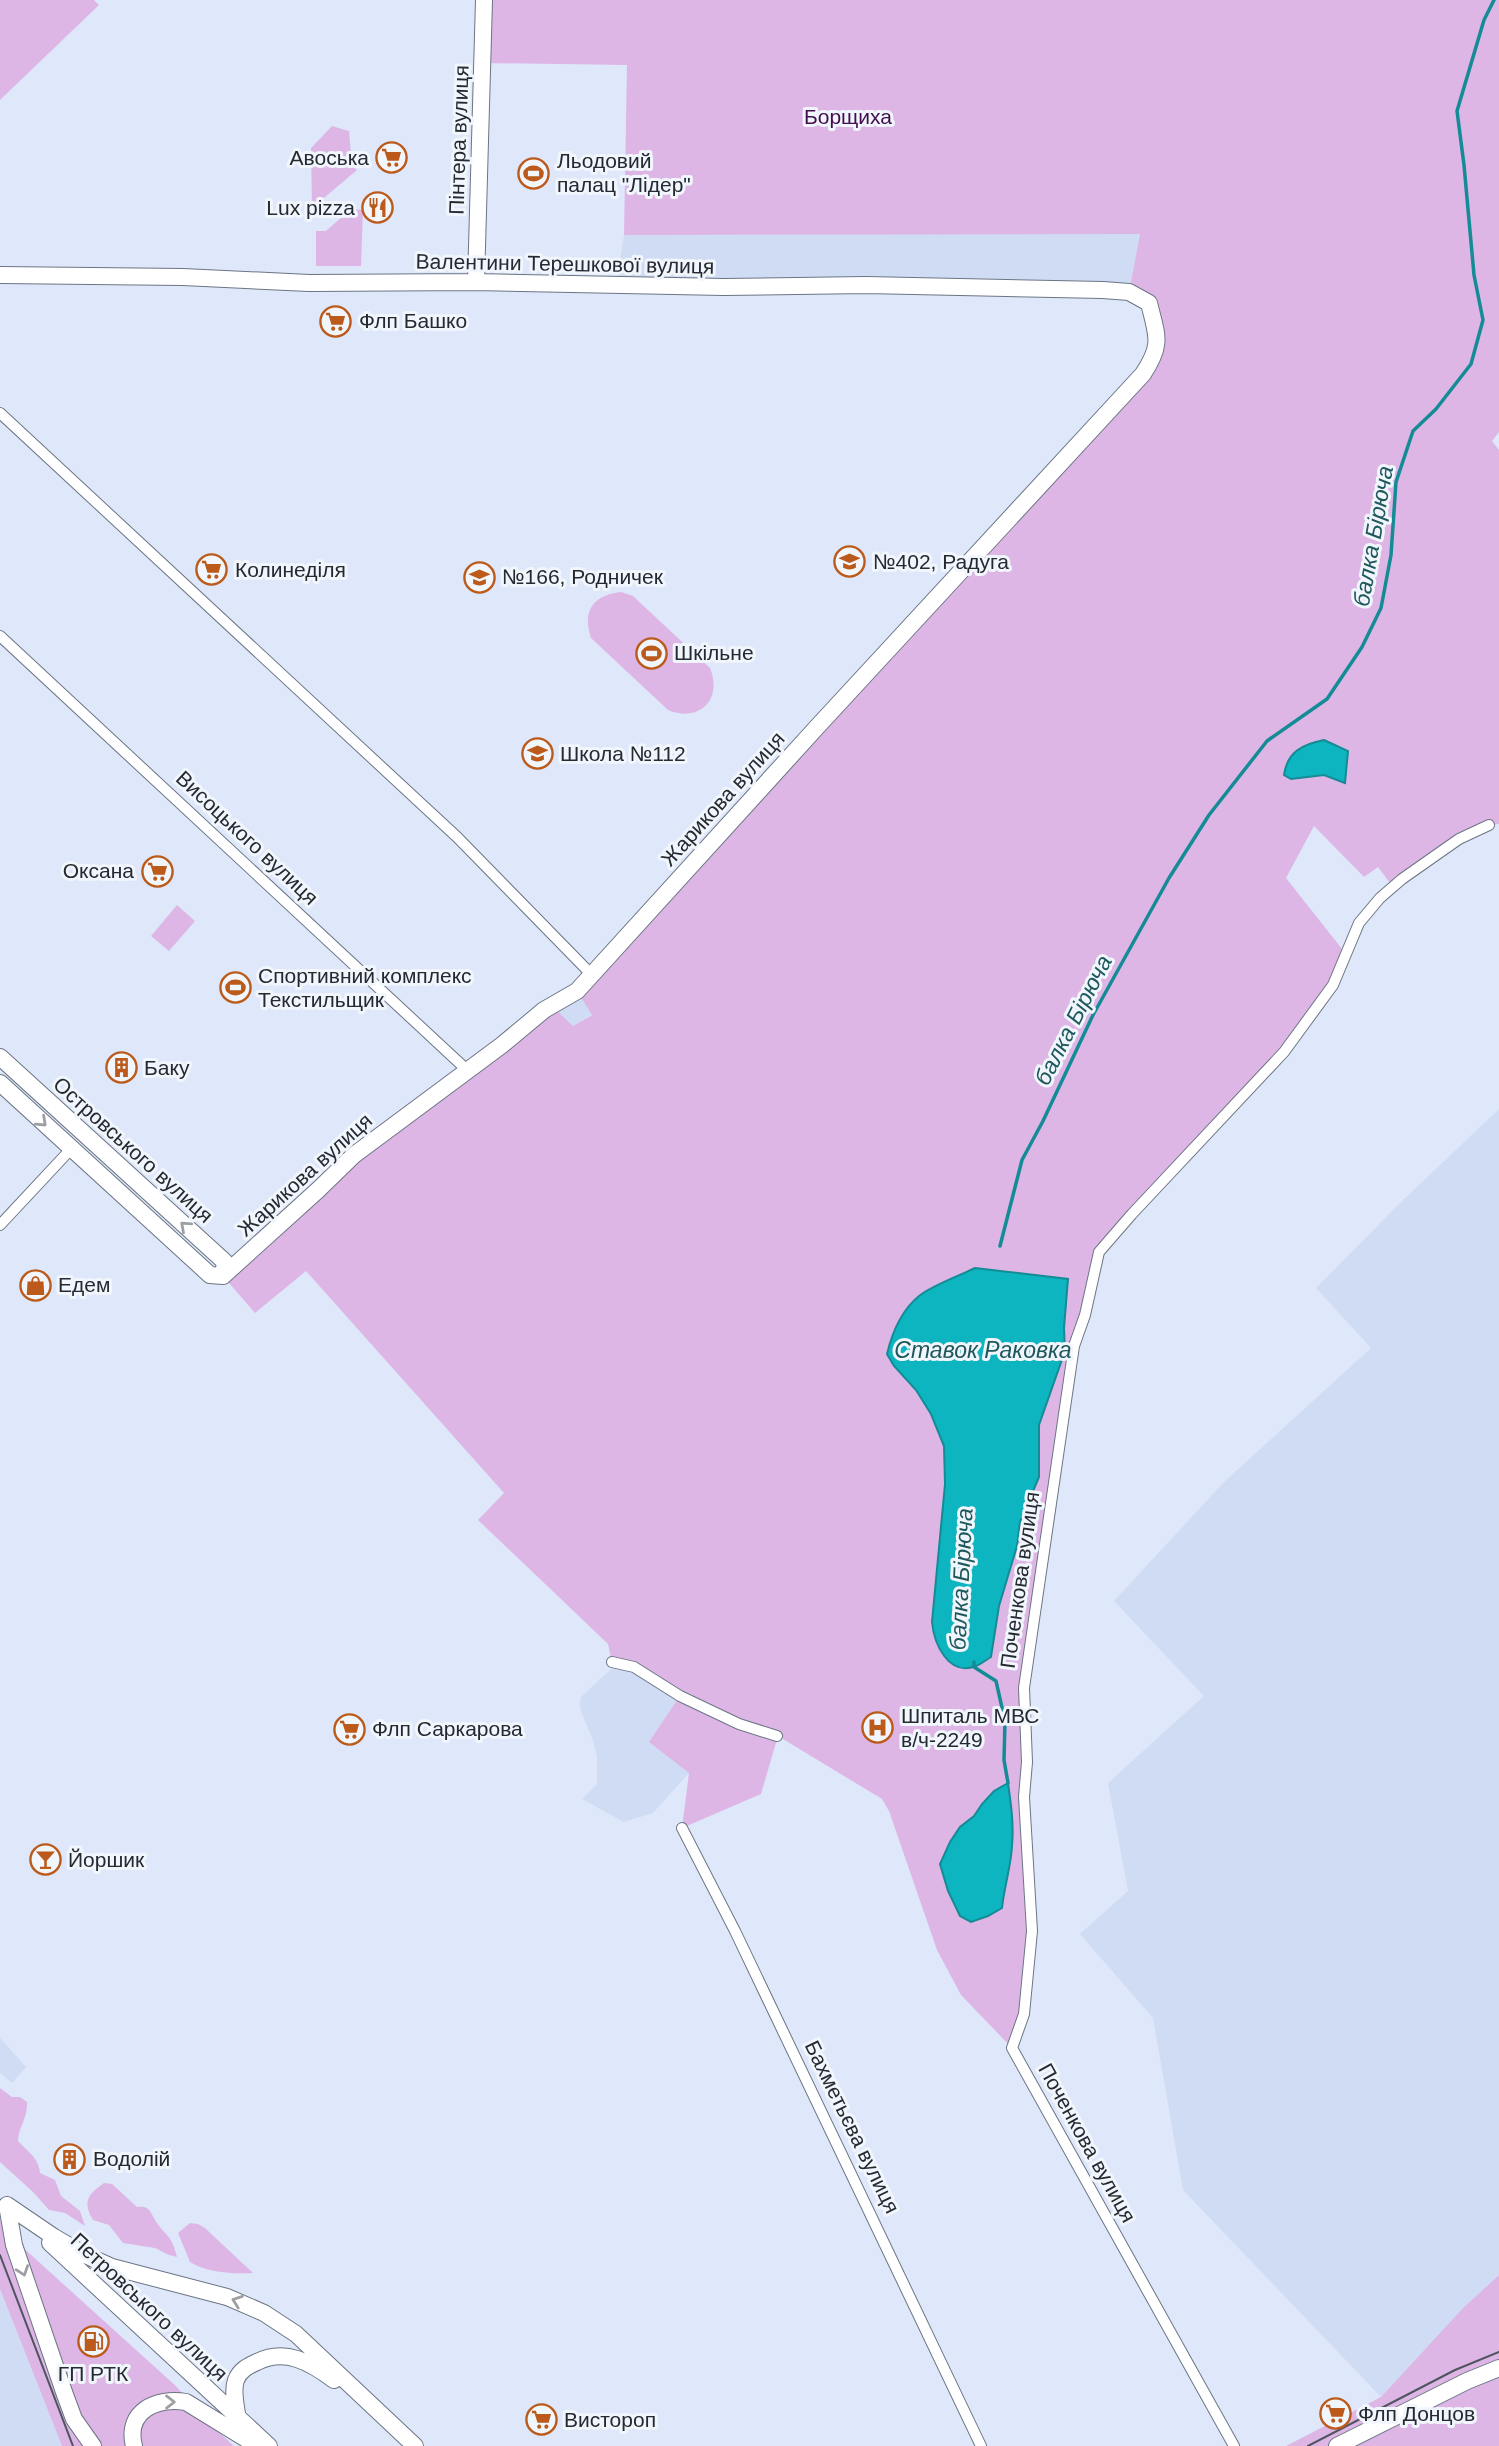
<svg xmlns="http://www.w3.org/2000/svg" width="1499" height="2446" viewBox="0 0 1499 2446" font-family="Helvetica,sans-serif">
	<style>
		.built { fill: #cfdcf4 }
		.green { fill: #ddb6e6 }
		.water { fill: #0db5c0; stroke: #148b95; stroke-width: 2 }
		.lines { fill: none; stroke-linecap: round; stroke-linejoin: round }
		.stream { stroke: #148b95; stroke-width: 3.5 }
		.street-casing { stroke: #6c7584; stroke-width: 12 }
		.secondary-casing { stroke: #6c7584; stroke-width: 18 }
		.street { stroke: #fff; stroke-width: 10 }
		.secondary { stroke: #fff; stroke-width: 16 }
		.tram { stroke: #4f555e; stroke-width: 2 }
		.oneway { stroke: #9d9fa2 }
		.labels { text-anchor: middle; stroke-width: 6; stroke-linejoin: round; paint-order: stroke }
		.park-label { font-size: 21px; fill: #430d4e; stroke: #f1f5fc }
		.street-label { font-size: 21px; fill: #252930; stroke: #f1f5fc }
		.poi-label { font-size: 21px; fill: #252930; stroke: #f1f5fc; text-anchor: start }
		.water-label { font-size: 23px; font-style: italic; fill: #1e585c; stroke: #f1f5fc }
	</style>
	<rect width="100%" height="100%" fill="#dee8fa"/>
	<!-- built -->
	<path class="built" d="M1140,233L1129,292L616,286L624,235Z
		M577,991L592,1014L573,1026L551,1005Z
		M1499,1109V2275L1463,2308L1381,2397L1183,2190L1153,2018L1080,1934L1128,1891L1108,1783L1204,1696L1114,1601L1223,1483L1371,1348L1316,1288L1400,1203Z
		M612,1662L634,1667L680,1696L689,1773L653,1813L624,1822L582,1799L597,1784V1756L593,1740L580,1709V1698L612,1668Z
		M0,2038L26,2067L12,2083L0,2073Z
		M0,2289L62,2446H0Z"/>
	<!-- green -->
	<path class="green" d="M0,0H94L99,5L0,100Z
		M484,0H1499V432L1492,441L1499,450V824L1489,825L1393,887L1378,867L1364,877L1314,826L1286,878L1346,954L1333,985L1284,1052L1099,1252L1074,1346L1024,1688L1027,1969L1012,2048L961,1995L937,1950L889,1811L882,1799L778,1736L761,1794L682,1828L689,1773L649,1742L680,1696L654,1681L612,1662L608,1644L478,1520L504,1493L306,1271L255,1313L223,1276L318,1190L551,1005L573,1026L592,1015L577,991L1153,360L1148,303L1129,292L1140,234L624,235L627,65L482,63Z
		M332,126L349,131L352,166L357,170L312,208L311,148Z
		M351,209L363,210L361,266H316V231H326Z
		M621,592L633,596L710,668C723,700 699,723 668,710L591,638C582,611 593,595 621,592Z
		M177,905L195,921L169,951L151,936Z
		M0,2088L12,2097H20L27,2102C28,2118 18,2128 18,2141C28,2152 39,2158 40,2173L55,2180L61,2196L80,2211L85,2226L65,2213L49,2210L33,2192L0,2162Z
		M104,2183L112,2184L137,2207C151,2205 150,2213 157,2223C168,2238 172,2236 177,2257L169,2255L155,2248L123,2243L109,2225L93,2220C82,2202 88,2194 104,2183Z
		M0,2220L19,2244L177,2387L202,2417L234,2446H62L0,2289Z
		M190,2223L198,2224L205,2228L253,2273C233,2274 207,2273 190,2262L178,2233Z
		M1499,2275V2446H1286L1381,2397L1463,2308Z"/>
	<!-- water -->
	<path class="water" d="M1324,740L1348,751L1345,783L1324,775L1291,779L1284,775C1287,752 1303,744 1324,740Z
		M975,1268L1068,1279L1064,1328L1065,1351L1039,1425V1477L1020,1522L1017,1546L999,1606L991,1657C986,1660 981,1664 976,1666C948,1677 934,1643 932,1622L945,1484L944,1446L931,1414L916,1390L894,1366L887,1354C892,1333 902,1310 919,1296C933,1285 959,1276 975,1268Z
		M1008,1783C1011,1804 1014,1825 1012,1846C1011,1867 1004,1887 1002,1908L988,1916L971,1922L960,1916L948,1891L940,1864L950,1842L960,1827L974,1816L982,1804L994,1791Z"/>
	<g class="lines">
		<!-- stream -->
		<path class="stream" d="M1000,1246L1022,1160L1043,1121L1093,1015L1169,878L1209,815L1267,741L1327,699L1362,647L1381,608L1391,555L1396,482L1413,431L1436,409L1471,364L1483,320L1474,275L1464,165L1457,111L1484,20L1494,0
			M974,1662V1667L996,1681L1005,1721L1004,1760L1008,1783"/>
		<defs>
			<path id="street" d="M0,413L457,837L592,975
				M0,636L467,1070
				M0,1225L71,1149
				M612,1662L634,1667L680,1696L739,1724L777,1736
				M682,1828L735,1931L981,2446
				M1234,2446L1012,2048L1024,2014L1032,1931L1024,1797L1027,1762L1024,1688L1074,1346L1085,1315L1099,1252L1132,1214L1284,1052L1333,985L1359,923L1380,898L1402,879L1459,839L1489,825"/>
			<path id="secondary" d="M0,275L183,277L309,283L476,282L724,287L866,285L1103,290L1129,292L1149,303C1157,336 1163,344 1143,374L817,727L577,991L544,1010L502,1045L354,1155L318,1190L223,1276
				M476,282L484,0
				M0,1057L225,1262L223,1276
				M0,1083L210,1275L223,1276
				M7,2205L54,2237L83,2254L112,2267L227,2297L264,2313L296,2334L415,2446
				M7,2205L14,2245L64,2392L74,2419L93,2446
				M50,2243L269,2446
				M238,2419C236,2407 232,2391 236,2380C240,2370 248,2366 257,2362C285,2348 310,2362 334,2380
				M134,2446C125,2411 157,2397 186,2402L256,2445
				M1337,2446L1467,2381L1499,2368"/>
		</defs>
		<!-- street casing -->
		<use href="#street" class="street-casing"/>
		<!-- secondary casing -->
		<use href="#secondary" class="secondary-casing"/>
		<!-- street -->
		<use href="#street" class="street"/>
		<!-- secondary -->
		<use href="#secondary" class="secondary"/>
		<!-- tram -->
		<path class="tram" d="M0,2255L73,2446
			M1308,2446L1455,2370L1499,2352"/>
	</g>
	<!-- one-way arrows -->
	<defs><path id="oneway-chevron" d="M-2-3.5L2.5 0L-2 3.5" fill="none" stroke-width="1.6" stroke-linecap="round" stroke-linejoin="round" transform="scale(1.75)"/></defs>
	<g class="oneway">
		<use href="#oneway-chevron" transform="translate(42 1122) rotate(43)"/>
		<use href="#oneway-chevron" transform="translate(185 1226) rotate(-138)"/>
		<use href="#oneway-chevron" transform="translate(23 2271) rotate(71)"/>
		<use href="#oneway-chevron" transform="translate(237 2301) rotate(-160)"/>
		<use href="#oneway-chevron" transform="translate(170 2402)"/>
	</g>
	<!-- icons -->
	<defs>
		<symbol id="supermarket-ring" viewBox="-11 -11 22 22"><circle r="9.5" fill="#f1f5fc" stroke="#bb5a1a" stroke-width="1.5"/><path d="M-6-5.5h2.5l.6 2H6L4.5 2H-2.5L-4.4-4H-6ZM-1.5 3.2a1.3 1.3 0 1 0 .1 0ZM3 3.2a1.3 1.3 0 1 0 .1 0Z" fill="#bb5a1a"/></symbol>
		<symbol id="stadium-ring" viewBox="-11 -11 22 22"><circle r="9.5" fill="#f1f5fc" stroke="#bb5a1a" stroke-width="1.5"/><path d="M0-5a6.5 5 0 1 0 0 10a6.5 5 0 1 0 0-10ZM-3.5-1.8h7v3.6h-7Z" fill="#bb5a1a"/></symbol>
		<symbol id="restaurant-ring" viewBox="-11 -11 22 22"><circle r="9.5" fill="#f1f5fc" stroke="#bb5a1a" stroke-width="1.5"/><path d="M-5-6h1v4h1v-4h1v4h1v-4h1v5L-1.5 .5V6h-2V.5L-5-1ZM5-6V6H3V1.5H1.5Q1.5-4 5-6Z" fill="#bb5a1a"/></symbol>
		<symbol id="school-ring" viewBox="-11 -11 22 22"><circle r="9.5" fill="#f1f5fc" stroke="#bb5a1a" stroke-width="1.5"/><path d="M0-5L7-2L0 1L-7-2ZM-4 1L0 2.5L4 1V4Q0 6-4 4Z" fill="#bb5a1a"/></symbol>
		<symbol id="building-ring" viewBox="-11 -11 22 22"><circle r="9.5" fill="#f1f5fc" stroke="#bb5a1a" stroke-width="1.5"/><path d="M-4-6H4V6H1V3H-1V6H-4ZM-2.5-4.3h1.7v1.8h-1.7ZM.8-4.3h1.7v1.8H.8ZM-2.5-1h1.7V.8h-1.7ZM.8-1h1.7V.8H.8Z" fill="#bb5a1a"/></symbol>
		<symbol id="shop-ring" viewBox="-11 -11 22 22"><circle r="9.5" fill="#f1f5fc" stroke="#bb5a1a" stroke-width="1.5"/><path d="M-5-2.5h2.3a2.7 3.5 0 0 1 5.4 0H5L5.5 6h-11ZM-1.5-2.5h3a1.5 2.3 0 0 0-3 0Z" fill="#bb5a1a"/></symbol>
		<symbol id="hospital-ring" viewBox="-11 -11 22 22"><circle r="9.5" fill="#f1f5fc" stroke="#bb5a1a" stroke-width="1.5"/><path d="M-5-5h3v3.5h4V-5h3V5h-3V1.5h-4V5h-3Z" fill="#bb5a1a"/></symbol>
		<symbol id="bar-ring" viewBox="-11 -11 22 22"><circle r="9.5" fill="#f1f5fc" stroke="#bb5a1a" stroke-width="1.5"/><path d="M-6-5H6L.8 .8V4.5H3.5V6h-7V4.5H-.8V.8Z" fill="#bb5a1a"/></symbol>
		<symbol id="fuel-ring" viewBox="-11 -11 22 22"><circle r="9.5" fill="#f1f5fc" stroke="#bb5a1a" stroke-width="1.5"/><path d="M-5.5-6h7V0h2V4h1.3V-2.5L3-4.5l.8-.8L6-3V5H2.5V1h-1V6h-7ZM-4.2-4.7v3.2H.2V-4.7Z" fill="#bb5a1a"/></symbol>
	</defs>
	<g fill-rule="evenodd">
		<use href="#supermarket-ring" x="374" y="140" width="35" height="35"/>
		<use href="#stadium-ring" x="516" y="156" width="35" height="35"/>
		<use href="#restaurant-ring" x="360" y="190" width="35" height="35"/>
		<use href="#supermarket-ring" x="318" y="304" width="35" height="35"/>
		<use href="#school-ring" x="832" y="544" width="35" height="35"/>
		<use href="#supermarket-ring" x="194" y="552" width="35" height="35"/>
		<use href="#school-ring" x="462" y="560" width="35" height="35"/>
		<use href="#stadium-ring" x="634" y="636" width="35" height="35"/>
		<use href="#school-ring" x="520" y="736" width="35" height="35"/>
		<use href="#supermarket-ring" x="140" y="854" width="35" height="35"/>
		<use href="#stadium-ring" x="218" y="970" width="35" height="35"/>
		<use href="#building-ring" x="104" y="1050" width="35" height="35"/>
		<use href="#shop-ring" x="18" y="1268" width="35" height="35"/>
		<use href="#hospital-ring" x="860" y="1710" width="35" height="35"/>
		<use href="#supermarket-ring" x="332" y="1712" width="35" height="35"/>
		<use href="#bar-ring" x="28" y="1842" width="35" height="35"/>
		<use href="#building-ring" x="52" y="2142" width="35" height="35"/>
		<use href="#fuel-ring" x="76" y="2324" width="35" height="35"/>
		<use href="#supermarket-ring" x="1318" y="2396" width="35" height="35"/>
		<use href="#supermarket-ring" x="524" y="2402" width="35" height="35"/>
	</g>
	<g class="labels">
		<!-- park labels -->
		<g class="park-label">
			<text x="848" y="124">Борщиха</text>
		</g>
		<!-- street labels -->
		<g class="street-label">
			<text transform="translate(459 140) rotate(-88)" y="7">Пінтера вулиця</text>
			<text transform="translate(565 264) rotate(1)" y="7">Валентини Терешкової вулиця</text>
			<text transform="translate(723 799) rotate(-48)" y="7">Жарикова вулиця</text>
			<text transform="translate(247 838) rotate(43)" y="7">Висоцького вулиця</text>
			<text transform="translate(133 1150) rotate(42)" y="7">Островського вулиця</text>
			<text transform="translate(305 1175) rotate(-42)" y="7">Жарикова вулиця</text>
			<text transform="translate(1020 1580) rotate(-82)" y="7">Поченкова вулиця</text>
			<text transform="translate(852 2127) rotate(64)" y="7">Бахметьєва вулиця</text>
			<text transform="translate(1087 2143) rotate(61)" y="7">Поченкова вулиця</text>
			<text transform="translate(149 2307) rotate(43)" y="7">Петровського вулиця</text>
		</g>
		<!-- poi labels -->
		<g class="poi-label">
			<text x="369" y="165" text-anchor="end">Авоська</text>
			<text x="557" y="168">Льодовий<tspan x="557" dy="24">палац "Лідер"</tspan></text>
			<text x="355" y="215" text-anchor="end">Lux pizza</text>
			<text x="359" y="328">Флп Башко</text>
			<text x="873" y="569">№402, Радуга</text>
			<text x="235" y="577">Колинеділя</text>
			<text x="502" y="584">№166, Родничек</text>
			<text x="674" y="660">Шкільне</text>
			<text x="560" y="761">Школа №112</text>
			<text x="134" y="878" text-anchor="end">Оксана</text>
			<text x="258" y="983">Спортивний комплекс<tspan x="258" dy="24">Текстильщик</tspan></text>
			<text x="144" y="1075">Баку</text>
			<text x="58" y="1292">Едем</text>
			<text x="901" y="1723">Шпиталь МВС<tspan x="901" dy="24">в/ч-2249</tspan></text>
			<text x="372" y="1736">Флп Саркарова</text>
			<text x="68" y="1867">Йоршик</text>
			<text x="93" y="2166">Водолій</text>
			<text x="93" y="2381" text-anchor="middle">ГП РТК</text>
			<text x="1358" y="2421">Флп Донцов</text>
			<text x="564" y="2427">Вистороп</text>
		</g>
		<!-- water labels -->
		<g class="water-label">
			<text transform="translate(1373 536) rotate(-80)" y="8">балка Бірюча</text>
			<text transform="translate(1073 1020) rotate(-63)" y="8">балка Бірюча</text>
			<text x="983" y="1358">Ставок Раковка</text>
			<text transform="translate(961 1579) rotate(-87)" y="8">балка Бірюча</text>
		</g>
	</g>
</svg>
